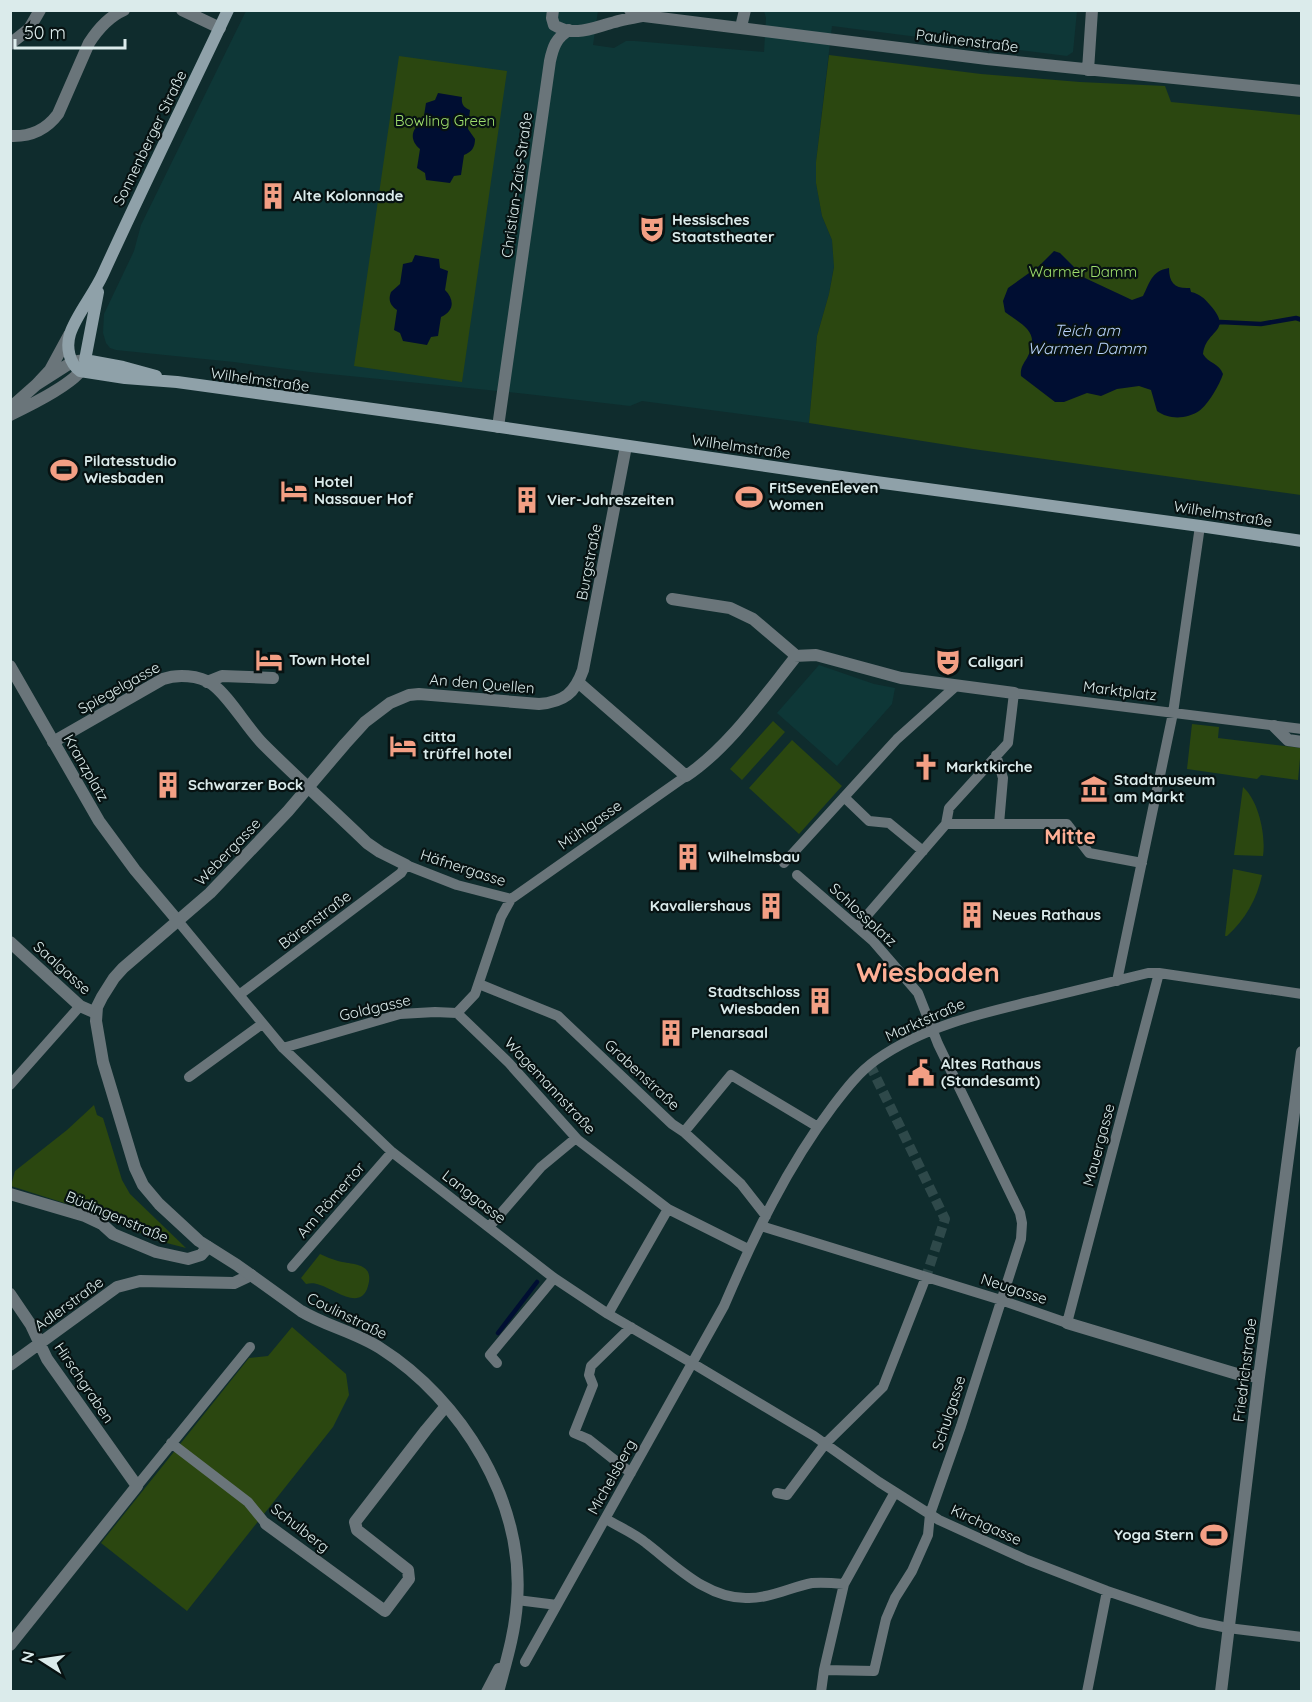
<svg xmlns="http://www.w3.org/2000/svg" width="1312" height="1702" viewBox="0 0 1312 1702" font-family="Quicksand,sans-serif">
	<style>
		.built { fill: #0e3737 }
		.green { fill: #2b4710 }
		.water { fill: #000e32 }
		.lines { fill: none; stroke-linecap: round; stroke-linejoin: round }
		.stream { stroke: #000e32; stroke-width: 4.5 }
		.pedestrian-tunnel { stroke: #2e494a; stroke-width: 10; stroke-dasharray: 10 5; stroke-linecap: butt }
		.pedestrian { stroke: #6a757a; stroke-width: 10 }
		.minor { stroke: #6a757a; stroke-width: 12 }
		.tertiary { stroke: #6a757a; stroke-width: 12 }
		.secondary { stroke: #8fa1a9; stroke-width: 12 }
		.labels { text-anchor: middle; stroke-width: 4.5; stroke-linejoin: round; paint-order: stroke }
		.street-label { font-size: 15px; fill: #dbebeb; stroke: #071212 }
		.park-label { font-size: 15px; fill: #9fdf6d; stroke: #071212 }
		.poi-label { font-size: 15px; font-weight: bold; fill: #dbebeb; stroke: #071212; text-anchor: start }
		.water-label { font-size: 16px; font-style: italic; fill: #b7d1fa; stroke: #071212 }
		.district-label { font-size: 21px; font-weight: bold; fill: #feaf95; stroke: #071212 }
		.town-label { font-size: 27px; font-weight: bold; fill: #feaf95; stroke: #071212 }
	</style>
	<rect width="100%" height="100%" fill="#0f2c2d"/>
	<!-- built -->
	<path class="built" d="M246,11H598L593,45L614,48L626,41H635L764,52L766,18L764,11H1077L1073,52L1067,56L832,26L816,162V183L822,216L832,240L834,266L829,294L817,336L809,423L642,401L630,406L527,394L310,372L234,362L116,350L110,348L106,343L103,333L104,314L134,251L141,225Z
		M819,665L874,684L895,688L892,704L837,766L777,713Z"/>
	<!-- green -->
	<path class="green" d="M829,55L981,74L1080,82L1165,86L1171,102L1301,115V495L973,449L809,423L817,336L829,294L834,267L832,240L822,216L816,183V162Z
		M399,56L507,71L462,382L354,366Z
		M773,721L785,732L742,780L730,769Z
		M1192,724L1219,727L1218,738L1301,748L1298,780L1261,775L1257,779L1187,769Z
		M792,740L842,786L799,834L749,788Z
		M1243,787C1259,801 1266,836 1263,856L1234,855Z
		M1233,869L1262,875C1257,899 1245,920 1227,936H1225Z
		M94,1105L97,1115L103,1118L122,1180L130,1194L186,1248L155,1240L110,1219L80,1208L11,1186L15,1171L67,1130Z
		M320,1254C326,1257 332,1259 338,1261C352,1265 375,1262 368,1286C361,1312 334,1289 320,1285C315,1283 311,1283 306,1284L301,1278Z
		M292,1327L346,1374L349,1395L333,1427L187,1611L101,1543L249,1358L268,1356Z"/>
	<!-- water -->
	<path class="water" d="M438,93L462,97C461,104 464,108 470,110L468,129L475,139C475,147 472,152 464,155L461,175L454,176L450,183L426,180L425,173L417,168L420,149C409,140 411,128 423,122L426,103L435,100Z
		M1054,251L1060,253L1085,278L1132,300L1143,296C1150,283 1151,271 1169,268C1169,283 1175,289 1190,288L1191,292C1200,294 1204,298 1210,305C1234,332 1206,329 1203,354C1208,363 1219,363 1223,374C1220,384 1208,405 1199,411C1187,419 1169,420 1157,411L1151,390L1139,386L1117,389L1101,396L1087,393L1064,402H1055L1021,376C1020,369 1023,364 1027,358C1041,332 1024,326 1005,312L1003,301L1008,288L1039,266Z
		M415,255L439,259L440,268L448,271L445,290C455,300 454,311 441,317L438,336L431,337L427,345L403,341L400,333L394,330L397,310C390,305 388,300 391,292L400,284L403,264L412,262Z"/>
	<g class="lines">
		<!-- stream -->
		<path class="stream" d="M1216,324L1220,322L1261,324L1296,318L1302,320
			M498,1333L537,1282"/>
		<!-- pedestrian-tunnel -->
		<path class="pedestrian-tunnel" d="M870,1065L945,1219L926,1277"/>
		<!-- pedestrian -->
		<path class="pedestrian" d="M996,755L1003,778L999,824
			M844,797L869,821L889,823L923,851
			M946,824H1067L1089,853L1142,863
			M784,863L897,739L956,686
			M797,875L873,941L918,993L938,1044L1020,1213L1022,1223L1021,1239L961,1426L930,1514L928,1535L912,1571L895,1598L886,1619L874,1671L824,1670
			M178,921L283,1048L392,1152L554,1278L608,1314L692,1363L814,1436L879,1482L939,1520L1027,1560L1107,1591L1199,1622L1228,1628L1302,1637
			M857,927L946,824L949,808L1008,743L1014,693L1302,729
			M1117,981L1173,713L1200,526
			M479,984L558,1016L672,1124L684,1132L741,1184L766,1216
			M239,995L401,873L406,865L457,885L511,899
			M457,1013L509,1063L578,1140L668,1209L748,1249
			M283,1048L400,1014L435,1012L457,1013L475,994L501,917L511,899L686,776
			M189,1077L262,1024
			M10,1085L80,1006
			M684,1132L731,1075L818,1127
			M761,1226L1001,1300L1067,1323L1159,973
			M489,1227L541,1167L576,1138
			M292,1267L392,1152
			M608,1314L668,1209
			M497,1363L490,1355L554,1278
			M171,1443L248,1502L266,1524
			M631,1473L588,1439L574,1433L593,1385L589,1375L591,1366L631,1327
			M137,1486L250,1347
			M777,1493L787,1495L825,1444L883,1387L926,1277
			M606,1519C619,1527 634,1533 646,1543C676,1566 708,1600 749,1598C771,1598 791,1587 812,1583C823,1582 834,1583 844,1584
			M517,1600L557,1605
			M525,1662L724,1306C754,1236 787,1167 833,1106C846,1089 859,1072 876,1060C924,1026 982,1013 1037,1000C1074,991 1111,982 1148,973H1159L1302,994
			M821,1692L824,1670L844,1584L895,1492
			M1087,1692L1107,1591"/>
		<!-- minor -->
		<path class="minor" d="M182,10L220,28
			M553,10L552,18L554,25C575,38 594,27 615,22C624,19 634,18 643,16
			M630,10L644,16L987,59L1302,91
			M741,27L745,10
			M10,44L29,29L40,10
			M1088,70L1092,10
			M10,136C31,137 46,130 58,114L89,43C98,29 108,17 124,10
			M498,427L550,61C553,47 556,38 569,30
			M672,599L730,608L753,619L793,653L794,656
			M794,656L816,655L901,678L1014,693
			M207,682L222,676L273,678
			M579,683L686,776C727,749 763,698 794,659V656
			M1274,726L1288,740L1302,742
			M53,742L163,679C177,674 199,675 212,684C229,696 247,728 263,744C297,778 333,810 367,843L380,852L406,865
			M10,942L80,1006L96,1013
			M10,1194L85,1216L102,1224L113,1234L156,1252L188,1259L201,1255L208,1247
			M10,1294L31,1325L47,1359L137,1486L10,1645
			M1067,1323L1237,1374L1259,1377
			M10,1365L117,1287L140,1281L234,1283L251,1275
			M266,1524L385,1611L409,1579L408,1570L357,1530L355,1522L426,1430L446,1406
			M1221,1692L1259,1377L1302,1052"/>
		<!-- tertiary -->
		<path class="tertiary" d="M10,408L36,385L50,370L69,335
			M10,415C29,406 66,387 79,373C82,369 83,364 85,360L72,362L36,385
			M10,666L99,821L135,870L178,921
			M487,1692L499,1669
			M498,1692C506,1662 515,1633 517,1602C525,1502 462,1400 380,1348C355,1332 326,1326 301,1311L237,1265L199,1241L159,1204L143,1185L135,1168L103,1062L96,1021L97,1007L102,997L114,978L123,968L210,893L288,811L345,744L365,722L390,703L409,695L419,694L539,704C564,702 575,693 583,670L626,446"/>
		<!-- secondary -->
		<path class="secondary" d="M228,10C186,99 143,186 103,274C94,294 76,315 70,334C66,347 69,363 80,371L125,378L177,382L438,418L876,482L1200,526L1302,541
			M98,292L85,360L123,367L156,376"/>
	</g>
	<!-- icons -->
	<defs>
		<symbol id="building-bare" viewBox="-9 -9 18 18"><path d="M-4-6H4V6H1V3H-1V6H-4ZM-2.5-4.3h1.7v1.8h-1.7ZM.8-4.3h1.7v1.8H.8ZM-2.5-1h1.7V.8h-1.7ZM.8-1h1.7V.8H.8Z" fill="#f39f84" stroke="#071212" stroke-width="2.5" paint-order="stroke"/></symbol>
		<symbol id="theatre-bare" viewBox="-9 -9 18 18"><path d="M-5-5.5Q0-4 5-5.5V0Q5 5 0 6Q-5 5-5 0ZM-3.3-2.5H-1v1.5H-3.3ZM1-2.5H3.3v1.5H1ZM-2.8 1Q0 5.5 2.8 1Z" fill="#f39f84" stroke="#071212" stroke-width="2.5" paint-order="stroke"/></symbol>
		<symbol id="stadium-bare" viewBox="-9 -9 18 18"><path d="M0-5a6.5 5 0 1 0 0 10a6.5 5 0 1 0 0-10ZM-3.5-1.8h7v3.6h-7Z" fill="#f39f84" stroke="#071212" stroke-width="2.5" paint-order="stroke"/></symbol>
		<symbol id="hotel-bare" viewBox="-9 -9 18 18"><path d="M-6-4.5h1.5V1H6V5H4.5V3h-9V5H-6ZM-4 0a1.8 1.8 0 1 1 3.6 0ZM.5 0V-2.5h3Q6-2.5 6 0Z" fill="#f39f84" stroke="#071212" stroke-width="2.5" paint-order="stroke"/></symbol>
		<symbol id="church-bare" viewBox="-9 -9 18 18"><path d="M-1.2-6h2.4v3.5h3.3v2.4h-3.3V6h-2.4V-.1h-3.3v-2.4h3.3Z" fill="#f39f84" stroke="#071212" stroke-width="2.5" paint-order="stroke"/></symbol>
		<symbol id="museum-bare" viewBox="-9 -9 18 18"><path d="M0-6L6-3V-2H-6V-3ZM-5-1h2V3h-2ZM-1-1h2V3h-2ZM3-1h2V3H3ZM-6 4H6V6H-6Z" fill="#f39f84" stroke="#071212" stroke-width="2.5" paint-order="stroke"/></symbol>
		<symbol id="civic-bare" viewBox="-9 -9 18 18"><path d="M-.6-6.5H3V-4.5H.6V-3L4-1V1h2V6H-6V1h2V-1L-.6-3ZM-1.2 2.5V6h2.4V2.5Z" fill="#f39f84" stroke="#071212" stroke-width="2.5" paint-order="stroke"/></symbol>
	</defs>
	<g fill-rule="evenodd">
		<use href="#building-bare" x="254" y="177" width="38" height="38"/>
		<use href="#theatre-bare" x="633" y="210" width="38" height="38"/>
		<use href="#stadium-bare" x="45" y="451" width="38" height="38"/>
		<use href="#hotel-bare" x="275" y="472" width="38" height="38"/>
		<use href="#stadium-bare" x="730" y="478" width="38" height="38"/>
		<use href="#building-bare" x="508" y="481" width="38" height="38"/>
		<use href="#hotel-bare" x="250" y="641" width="38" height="38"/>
		<use href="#theatre-bare" x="929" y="643" width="38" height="38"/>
		<use href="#hotel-bare" x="384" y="727" width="38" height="38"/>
		<use href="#church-bare" x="907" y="748" width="38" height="38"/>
		<use href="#building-bare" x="149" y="766" width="38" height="38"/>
		<use href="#museum-bare" x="1075" y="770" width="38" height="38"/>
		<use href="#building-bare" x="669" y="838" width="38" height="38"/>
		<use href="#building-bare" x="752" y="887" width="38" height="38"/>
		<use href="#building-bare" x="953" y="896" width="38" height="38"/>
		<use href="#building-bare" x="801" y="982" width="38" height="38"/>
		<use href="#building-bare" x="652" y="1014" width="38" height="38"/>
		<use href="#civic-bare" x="902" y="1054" width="38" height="38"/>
		<use href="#stadium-bare" x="1195" y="1516" width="38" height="38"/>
	</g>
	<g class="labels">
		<!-- street labels -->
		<g class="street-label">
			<text transform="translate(967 41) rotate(7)" y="5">Paulinenstraße</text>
			<text transform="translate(150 138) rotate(-64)" y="5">Sonnenberger Straße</text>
			<text transform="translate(517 185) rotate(-82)" y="5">Christian-Zais-Straße</text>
			<text transform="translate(260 380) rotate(8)" y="5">Wilhelmstraße</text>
			<text transform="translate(741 447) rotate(8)" y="5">Wilhelmstraße</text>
			<text transform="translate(1223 514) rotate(9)" y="5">Wilhelmstraße</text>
			<text transform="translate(589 562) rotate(-79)" y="5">Burgstraße</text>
			<text transform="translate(482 684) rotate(5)" y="5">An den Quellen</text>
			<text transform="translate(119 688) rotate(-29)" y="5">Spiegelgasse</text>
			<text transform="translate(1120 691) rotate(7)" y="5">Marktplatz</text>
			<text transform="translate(86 768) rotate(60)" y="5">Kranzplatz</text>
			<text transform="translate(590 825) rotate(-35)" y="5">Mühlgasse</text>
			<text transform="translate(228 852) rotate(-46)" y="5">Webergasse</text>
			<text transform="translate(463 868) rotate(18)" y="5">Häfnergasse</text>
			<text transform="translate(863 915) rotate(43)" y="5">Schlossplatz</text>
			<text transform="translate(315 920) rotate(-37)" y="5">Bärenstraße</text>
			<text transform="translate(62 968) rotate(42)" y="5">Saalgasse</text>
			<text transform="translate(375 1008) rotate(-13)" y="5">Goldgasse</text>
			<text transform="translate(925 1020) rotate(-24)" y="5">Marktstraße</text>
			<text transform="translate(642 1075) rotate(43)" y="5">Grabenstraße</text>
			<text transform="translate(550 1086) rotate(47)" y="5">Wagemannstraße</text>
			<text transform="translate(1099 1145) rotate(-75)" y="5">Mauergasse</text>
			<text transform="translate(474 1197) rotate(38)" y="5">Langgasse</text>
			<text transform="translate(331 1200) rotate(-49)" y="5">Am Römertor</text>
			<text transform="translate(117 1217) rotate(23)" y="5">Büdingenstraße</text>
			<text transform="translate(1014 1289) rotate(18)" y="5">Neugasse</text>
			<text transform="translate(69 1304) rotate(-36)" y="5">Adlerstraße</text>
			<text transform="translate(347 1316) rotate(26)" y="5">Coulinstraße</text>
			<text transform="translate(1245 1370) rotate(-83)" y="5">Friedrichstraße</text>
			<text transform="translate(84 1383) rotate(56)" y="5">Hirschgraben</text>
			<text transform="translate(949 1413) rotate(-72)" y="5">Schulgasse</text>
			<text transform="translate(612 1477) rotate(-61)" y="5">Michelsberg</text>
			<text transform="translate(986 1525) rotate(25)" y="5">Kirchgasse</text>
			<text transform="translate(300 1528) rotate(38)" y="5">Schulberg</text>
		</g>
		<!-- park labels -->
		<g class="park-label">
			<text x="445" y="126">Bowling Green</text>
			<text x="1083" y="277">Warmer Damm</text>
		</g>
		<!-- poi labels -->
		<g class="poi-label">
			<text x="293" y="201">Alte Kolonnade</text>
			<text x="672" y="225">Hessisches<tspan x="672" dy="17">Staatstheater</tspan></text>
			<text x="84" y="466">Pilatesstudio<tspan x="84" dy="17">Wiesbaden</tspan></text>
			<text x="314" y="487">Hotel<tspan x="314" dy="17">Nassauer Hof</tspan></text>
			<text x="769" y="493">FitSevenEleven<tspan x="769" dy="17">Women</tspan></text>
			<text x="547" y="505">Vier-Jahreszeiten</text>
			<text x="289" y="665">Town Hotel</text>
			<text x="968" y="667">Caligari</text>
			<text x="423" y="742">citta<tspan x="423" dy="17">trüffel hotel</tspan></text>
			<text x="946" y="772">Marktkirche</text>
			<text x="1114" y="785">Stadtmuseum<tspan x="1114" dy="17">am Markt</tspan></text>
			<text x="188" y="790">Schwarzer Bock</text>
			<text x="708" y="862">Wilhelmsbau</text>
			<text x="751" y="911" text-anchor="end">Kavaliershaus</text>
			<text x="992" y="920">Neues Rathaus</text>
			<text x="800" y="997" text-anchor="end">Stadtschloss<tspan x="800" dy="17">Wiesbaden</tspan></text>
			<text x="691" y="1038">Plenarsaal</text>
			<text x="941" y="1069">Altes Rathaus<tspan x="941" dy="17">(Standesamt)</tspan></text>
			<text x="1194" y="1540" text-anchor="end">Yoga Stern</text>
		</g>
		<!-- water labels -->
		<g class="water-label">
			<text x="1087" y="336">Teich am<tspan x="1087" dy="18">Warmen Damm</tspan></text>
		</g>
		<!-- district labels -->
		<g class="district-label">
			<text x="1070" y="844">Mitte</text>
		</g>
		<!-- town labels -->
		<g class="town-label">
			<text x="928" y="982">Wiesbaden</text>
		</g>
	</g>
	<!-- border -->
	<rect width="1312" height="1702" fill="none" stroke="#dbebeb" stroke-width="24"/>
	<!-- north arrow -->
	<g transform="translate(42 1660) rotate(282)" stroke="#071212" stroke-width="4.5" paint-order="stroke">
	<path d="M0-4.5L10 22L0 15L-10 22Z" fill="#dbebeb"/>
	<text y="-9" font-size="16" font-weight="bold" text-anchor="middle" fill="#dbebeb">N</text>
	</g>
	<!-- scale -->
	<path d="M15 39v9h110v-9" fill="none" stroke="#dbebeb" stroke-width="3"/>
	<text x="24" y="39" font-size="18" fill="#dbebeb" stroke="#071212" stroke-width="4.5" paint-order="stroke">50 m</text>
</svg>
